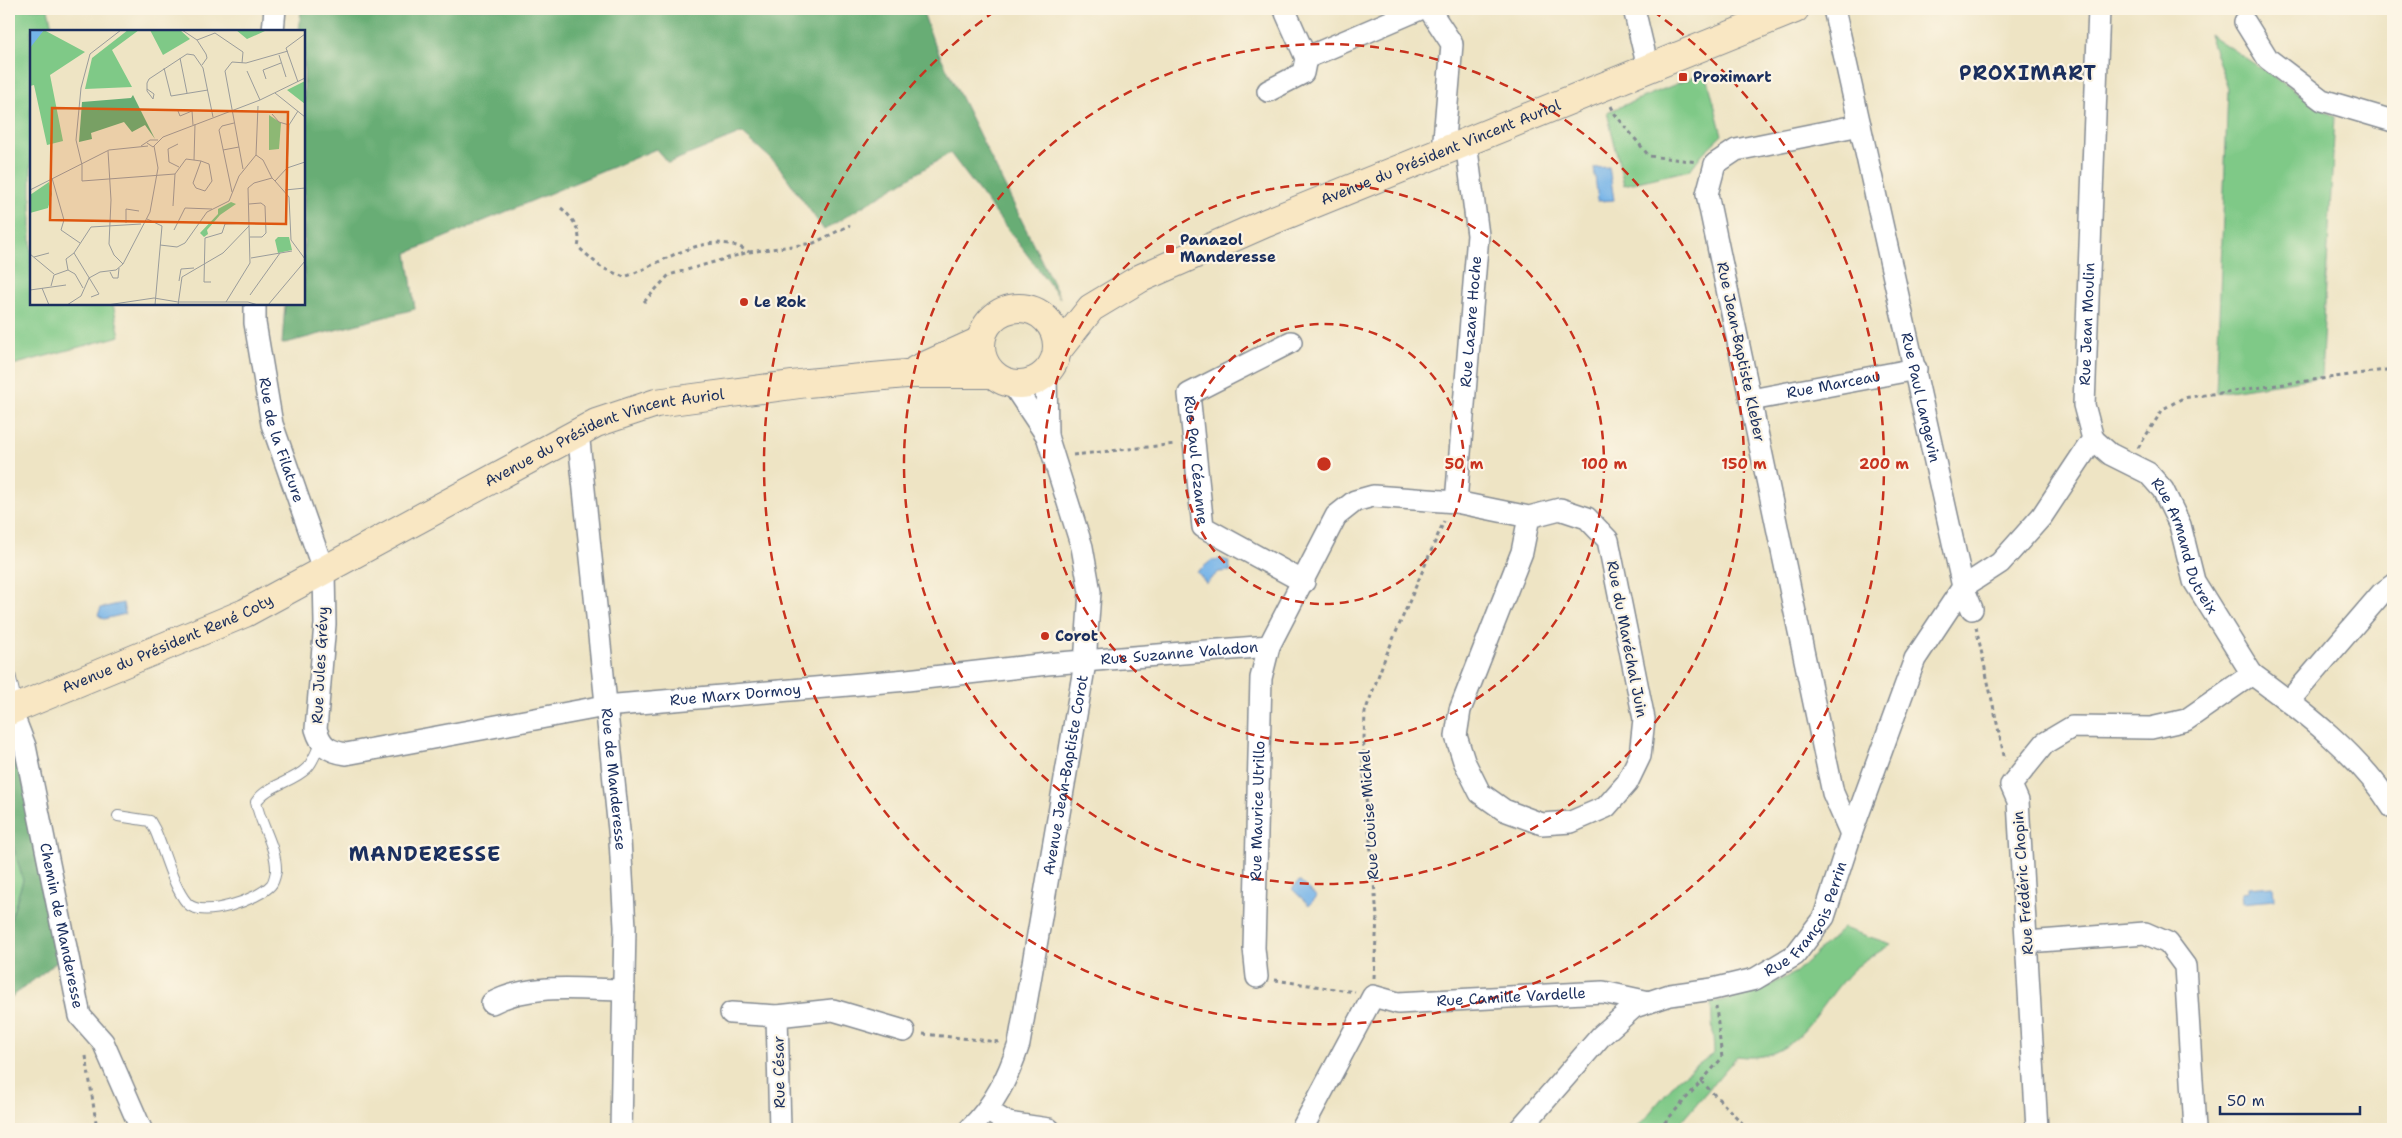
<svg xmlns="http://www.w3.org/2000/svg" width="2402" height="1138" viewBox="0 0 2402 1138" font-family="'Shantell Sans',sans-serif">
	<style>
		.green { fill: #7fc987; stroke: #4d7c72 }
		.forest { fill: #67ad74; stroke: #416e69 }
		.water { fill: #74b3e8; stroke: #4871a3 }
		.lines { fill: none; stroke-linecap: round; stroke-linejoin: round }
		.lane-casing { stroke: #848a91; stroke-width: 12 }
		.street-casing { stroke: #848a91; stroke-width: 24 }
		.secondary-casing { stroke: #848a91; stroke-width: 30 }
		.path { stroke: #848a91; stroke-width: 3; stroke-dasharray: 4 4; stroke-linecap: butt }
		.lane { stroke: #fff; stroke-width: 10 }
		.street { stroke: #fff; stroke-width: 21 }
		.secondary { stroke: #f9e7c3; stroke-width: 28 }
		.ring { fill: none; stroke: #c8321e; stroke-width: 2.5; stroke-dasharray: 9 6 }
		.poi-dot { fill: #c8321e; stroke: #fcf5e5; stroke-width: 2 }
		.labels { text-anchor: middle; stroke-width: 4.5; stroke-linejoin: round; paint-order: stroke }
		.poi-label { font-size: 15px; font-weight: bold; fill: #1b2f5e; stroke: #fcf5e5; text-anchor: start }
		.street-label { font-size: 15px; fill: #1b2f5e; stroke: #fcf5e5 }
		.district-label { font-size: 20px; font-weight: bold; letter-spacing: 1px; fill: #1b2f5e; stroke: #fcf5e5 }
		.inset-road { fill: none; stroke: #9a9c9b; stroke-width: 1 }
		.view { fill: #de5710; fill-opacity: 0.15; stroke: #de5710; stroke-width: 2.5 }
		.inset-edge { fill: none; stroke: #1b2f5e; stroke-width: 2.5 }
		.centre { fill: #c8321e; stroke: #fcf5e5; stroke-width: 2.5 }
		.ring-label { font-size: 15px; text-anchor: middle; font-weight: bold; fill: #c8321e; stroke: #fcf5e5; stroke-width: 4.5; stroke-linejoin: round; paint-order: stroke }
	</style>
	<rect width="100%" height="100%" fill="#fcf5e5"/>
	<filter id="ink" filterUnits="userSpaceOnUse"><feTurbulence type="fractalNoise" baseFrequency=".02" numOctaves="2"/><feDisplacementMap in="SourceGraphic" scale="10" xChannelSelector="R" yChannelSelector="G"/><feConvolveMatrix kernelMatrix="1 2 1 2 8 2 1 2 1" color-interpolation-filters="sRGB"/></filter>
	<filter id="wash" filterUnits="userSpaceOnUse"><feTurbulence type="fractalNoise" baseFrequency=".0096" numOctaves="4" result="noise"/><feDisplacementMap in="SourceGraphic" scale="20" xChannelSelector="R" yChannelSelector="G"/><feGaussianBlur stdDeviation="1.12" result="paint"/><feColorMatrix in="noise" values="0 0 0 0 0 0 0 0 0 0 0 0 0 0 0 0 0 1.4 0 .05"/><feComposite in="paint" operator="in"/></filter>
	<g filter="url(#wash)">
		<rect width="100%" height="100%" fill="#eee4c4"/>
		<!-- green -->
		<path class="green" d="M9,9H48L53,31H31V304H113L120,336L9,366Z
			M2209,34L2335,117L2321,377L2216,393L2228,89Z
			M1706,72L1722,135L1703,153L1690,170L1624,185L1607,112Z
			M9,831L23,880L9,925Z
			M1843,928L1891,944C1877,954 1858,963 1847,976C1814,1013 1795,1065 1737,1056L1675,1129H1636L1678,1079L1714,1053L1711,1003L1755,993L1796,972Z"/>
		<!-- forest -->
		<path class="forest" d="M301,9H922L933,41L1060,298L950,153L824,230L777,164L742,133L668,163L656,149L407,253L415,309L282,344L285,304H304V31H299Z
			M9,740L15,745L62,958L9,999V925L23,880L9,831Z"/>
		<!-- water -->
		<path class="water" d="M1609,167L1614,200L1598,201L1594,168Z
			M1222,559L1228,561L1231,571L1219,572L1206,583L1197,572L1212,560Z
			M123,603L125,614L104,619L98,615L101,608Z
			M1299,881L1317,897L1309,905L1292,889Z
			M2273,886L2274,900L2242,903L2241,893L2248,892V888Z"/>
	</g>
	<g filter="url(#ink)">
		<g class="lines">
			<defs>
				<path id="lane" d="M9,670L17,705
					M118,816L150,821L155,830C164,850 173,887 187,903C202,920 259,899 271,885C274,882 275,876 276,871C277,848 260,824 256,802C268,784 292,783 307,768C313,762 317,751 320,743"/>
				<g id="street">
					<path d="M1429,9L1452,44L1444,139L1446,150"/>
					<path d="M1634,9L1648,68"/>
					<path id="s1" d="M1834,9L1963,587L1972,609"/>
					<path d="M1286,13L1306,58L1420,9"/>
					<path d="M2245,22L2268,59L2322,100L2393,121"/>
					<path d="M273,31L275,9"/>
					<path d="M1268,91L1303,73L1306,58"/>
					<path id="s2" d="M255,304V323L272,424L324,572L325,624L316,729C321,746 328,751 346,754L605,706L907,680L1047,664L1269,646L1336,516L1355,501L1373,496L1456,502L1529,517L1522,552L1460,710L1456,736L1464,761L1480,793L1504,810L1542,824L1571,822L1606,807L1627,783L1640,756L1644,719L1608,540L1587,518L1560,509L1529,517"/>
					<path id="s3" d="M1291,342L1189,394L1203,527L1304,582"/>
					<path d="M1046,373L1047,436"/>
					<path id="s4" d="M1751,400L1916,369"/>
					<path id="s5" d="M578,431L620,840L625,927L621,1129"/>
					<path id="s6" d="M2093,439L2110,454L2148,473L2163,490L2180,525L2194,581L2252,674"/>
					<path id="s7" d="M1456,502L1478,235L1466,142"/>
					<path d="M2289,701L2381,594L2393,585"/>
					<path id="s8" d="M11,710L25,746L80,1016L103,1042L141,1129"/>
					<path d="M1851,834L1833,793L1707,194L1715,164L1736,150L1860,125"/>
					<path d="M2027,942L2145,933L2168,943L2185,966L2195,1129"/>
					<path id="s9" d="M1257,977L1254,948L1261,678L1269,646"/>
					<path d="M492,1003C531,982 581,990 624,990"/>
					<path d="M731,1013L777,1016"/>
					<path d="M988,1111L1008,1123L1049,1129"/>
					<path d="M780,1129L777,1016L833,1010L904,1031"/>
					<path id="s10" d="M970,1129C995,1104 1008,1077 1019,1044L1085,663L1090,592L1082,547L1047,436L1013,385"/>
					<path id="s11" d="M1302,1129L1373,996L1398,1003L1603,992L1649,1002"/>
					<path id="s12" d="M1520,1129L1601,1036L1634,1007L1670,995L1713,989L1755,979L1795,955L1824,917L1851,834L1915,659L1963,587L2000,563L2042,516L2093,439L2084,405L2099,9"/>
					<path d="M2037,1129L2018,801L2011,785L2045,743L2072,727L2151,728L2186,720L2252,674C2304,712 2358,753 2393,808"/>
				</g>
				<g id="secondary">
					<circle cx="1019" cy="346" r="38"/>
					<path id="s13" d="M1057,351L1091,308L1141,278L1266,223L1795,9"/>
					<path d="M916,370L980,341"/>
					<path id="s14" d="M9,711L245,613L596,423L656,403L807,383L906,374H991"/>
				</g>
			</defs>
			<!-- lane casing -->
			<use href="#lane" class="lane-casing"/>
			<!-- street casing -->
			<use href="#street" class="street-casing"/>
			<!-- secondary casing -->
			<use href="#secondary" class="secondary-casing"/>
			<!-- path -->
			<path class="path" d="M1611,106L1615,114L1649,156L1697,162
				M561,208C573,218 582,231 578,247L602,268L624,277C663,264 708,226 749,252
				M644,302L669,275L749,252L814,243L850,225
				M2138,448L2163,409L2183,398L2393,369
				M1073,455L1176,444
				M1976,627L2005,760
				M1374,978L1377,916L1363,765L1365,712L1385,658L1444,521
				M1275,980L1355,992
				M923,1034L999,1042
				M86,1056L97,1129
				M1701,1081L1748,1129
				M1659,1129L1722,1058L1716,1007"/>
			<!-- lane -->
			<use href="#lane" class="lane"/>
			<!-- street -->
			<use href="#street" class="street"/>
			<!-- secondary -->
			<use href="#secondary" class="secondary"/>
		</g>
	</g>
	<!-- distance rings -->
	<g class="ring">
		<circle cx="1324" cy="464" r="140"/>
		<circle cx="1324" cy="464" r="280"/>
		<circle cx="1324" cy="464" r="420"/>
		<path d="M1653 11A560 560 0 1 1 995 11"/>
	</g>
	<!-- markers -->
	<g class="poi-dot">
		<rect x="1678" y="72" width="10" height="10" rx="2.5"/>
		<rect x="1165" y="244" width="10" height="10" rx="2.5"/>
		<circle cx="744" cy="302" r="5"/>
		<circle cx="1045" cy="636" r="5"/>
	</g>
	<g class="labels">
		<!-- poi labels -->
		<g class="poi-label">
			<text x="1693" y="82">Proximart</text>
			<text x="1180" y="245">Panazol<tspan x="1180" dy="17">Manderesse</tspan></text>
			<text x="754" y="307">Le Rok</text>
			<text x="1055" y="641">Corot</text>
		</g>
		<!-- street labels -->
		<g class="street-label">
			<text dy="5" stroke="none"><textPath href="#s13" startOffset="438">Avenue du Président Vincent Auriol</textPath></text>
			<text dy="5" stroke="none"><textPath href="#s7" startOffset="181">Rue Lazare Hoche</textPath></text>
			<text dy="5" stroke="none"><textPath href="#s12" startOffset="1062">Rue Jean Moulin</textPath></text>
			<text transform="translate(1741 352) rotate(78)" y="5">Rue Jean-Baptiste Kleber</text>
			<text dy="5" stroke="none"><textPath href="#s4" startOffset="84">Rue Marceau</textPath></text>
			<text dy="5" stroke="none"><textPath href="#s1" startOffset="398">Rue Paul Langevin</textPath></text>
			<text dy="5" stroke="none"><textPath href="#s2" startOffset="139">Rue de la Filature</textPath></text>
			<text dy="5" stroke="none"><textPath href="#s14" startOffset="658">Avenue du Président Vincent Auriol</textPath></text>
			<text dy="5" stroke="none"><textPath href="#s3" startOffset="181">Rue Paul Cézanne</textPath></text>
			<text dy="5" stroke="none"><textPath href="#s6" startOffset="148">Rue Armand Dutreix</textPath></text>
			<text transform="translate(1627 639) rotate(79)" y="5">Rue du Maréchal Juin</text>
			<text dy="5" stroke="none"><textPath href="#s14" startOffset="172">Avenue du Président René Coty</textPath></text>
			<text dy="5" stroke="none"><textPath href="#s2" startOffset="1318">Rue Suzanne Valadon</textPath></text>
			<text transform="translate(320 665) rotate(-87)" y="5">Rue Jules Grévy</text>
			<text dy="5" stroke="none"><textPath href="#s2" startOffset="872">Rue Marx Dormoy</textPath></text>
			<text dy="5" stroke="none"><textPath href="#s10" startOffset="372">Avenue Jean-Baptiste Corot</textPath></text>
			<text dy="5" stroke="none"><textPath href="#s5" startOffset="350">Rue de Manderesse</textPath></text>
			<text dy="5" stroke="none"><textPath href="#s9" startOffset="166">Rue Maurice Utrillo</textPath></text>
			<text transform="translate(1369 815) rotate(-94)" y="5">Rue Louise Michel</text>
			<text transform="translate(2023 883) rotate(-94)" y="5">Rue Frédéric Chopin</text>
			<text dy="5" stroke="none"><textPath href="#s12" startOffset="374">Rue François Perrin</textPath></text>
			<text dy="5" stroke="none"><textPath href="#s8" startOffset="222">Chemin de Manderesse</textPath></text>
			<text dy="5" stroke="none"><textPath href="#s11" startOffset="290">Rue Camille Vardelle</textPath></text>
			<text transform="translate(779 1072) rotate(-91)" y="5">Rue César</text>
		</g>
		<!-- district labels -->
		<g class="district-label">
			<text x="2028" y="80">PROXIMART</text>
			<text x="425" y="861">MANDERESSE</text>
		</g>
	</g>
	<!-- overview -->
	<g transform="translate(30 30)">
		<rect width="275" height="275" fill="#eee4c4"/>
		<path d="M14,0L55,22L20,45L33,111L17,115L4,55L0,56V15ZM98,0H109L82,20L102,57L55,59L62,28ZM120,0H150L160,9L133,25ZM206,0H235V1L217,9ZM275,51V74L257,60ZM239,85L251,93L249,119L239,120ZM19,152L22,164L18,178L0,183V165ZM201,172L206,174L190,185L177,200L178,204L174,207L170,203L188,184V179ZM248,207H259L262,220L248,223L245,210Z" fill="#7fc987"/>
		<path d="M103,65L125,109L115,95L102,102L94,92L61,103L62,109L49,112L52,72L101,68Z" fill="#67ad74"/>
		<path d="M0,0H14L0,18Z" fill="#74b3e8"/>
		<path class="inset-road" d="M91,0L60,24L51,58L46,110L52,135V151L145,144L156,129L171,131L163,153L166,158L175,161L182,151L179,134L171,131M152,0L167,10L176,24L177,28L172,35M167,10L185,3L213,22L212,33M249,25L256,47M150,28L157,63M134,38L141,66L178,60M217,41L230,70M236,49L233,40L251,33M268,52L256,18L275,4M117,59L124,64L123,69L117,61V53L119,49L157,24L164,25L173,38L183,87M245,63L275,87M148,81L150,86L162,81L163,95M242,84L249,92L259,95M117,113L123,117L133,107L230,70L275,48M148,114L138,119L139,132L149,137M111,116L120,110H128M193,120L209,117M78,121L81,170L79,214L84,225L93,234L120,182L128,138L124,116M226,125L233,130L242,148M164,130L165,94M257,138L259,95L268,81M213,139L195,41L202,32L216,33L258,21M22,148L34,190L31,200L50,213M245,151L259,167L261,210L275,229M245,151L257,138L275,132M0,160L79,120L118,116M255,160L275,158M202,162L189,100L192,96L204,93M219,174L231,173L235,176L236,203L232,207H220M143,176L145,144M117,189L132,196L125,275M96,193V179L109,181M144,200L155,178L182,179M130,215L147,217L155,213L177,182L199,171L209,146L226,125L228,76M44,223L69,264L61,267M0,224L24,244M4,227L19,223M221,228L262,221M38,240L36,229L44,223L61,197L111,194M80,242L83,248H88L89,238M149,251L151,239L164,238M181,252H174L175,208L192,203L195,194L220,193M21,256L24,245L38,240L45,244L53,258M12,258L19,275M0,260L36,255M220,265L250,223M148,272H218L228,275M196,272L220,233L218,158L224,153L242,148L245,151M37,275L51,266L59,248L70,242L86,240L93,234M77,275L124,268L148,272M148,275L152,247L193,223L219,196M238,275L275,231"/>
		<path class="view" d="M22,78L258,82L256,194L20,190Z"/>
		<rect width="275" height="275" class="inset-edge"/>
	</g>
	<circle cx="1324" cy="464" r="8" class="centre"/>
	<g class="ring-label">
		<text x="1464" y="469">50 m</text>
		<text x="1604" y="469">100 m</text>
		<text x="1744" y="469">150 m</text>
		<text x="1884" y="469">200 m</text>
	</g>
	<!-- margin -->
	<rect width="2402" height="1138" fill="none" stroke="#fcf5e5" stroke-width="30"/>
	<!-- scale -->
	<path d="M2220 1106v8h140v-8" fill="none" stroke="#1b2f5e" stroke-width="2.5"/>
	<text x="2227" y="1106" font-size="15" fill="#1b2f5e" stroke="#fcf5e5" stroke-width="4" paint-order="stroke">50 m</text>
</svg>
